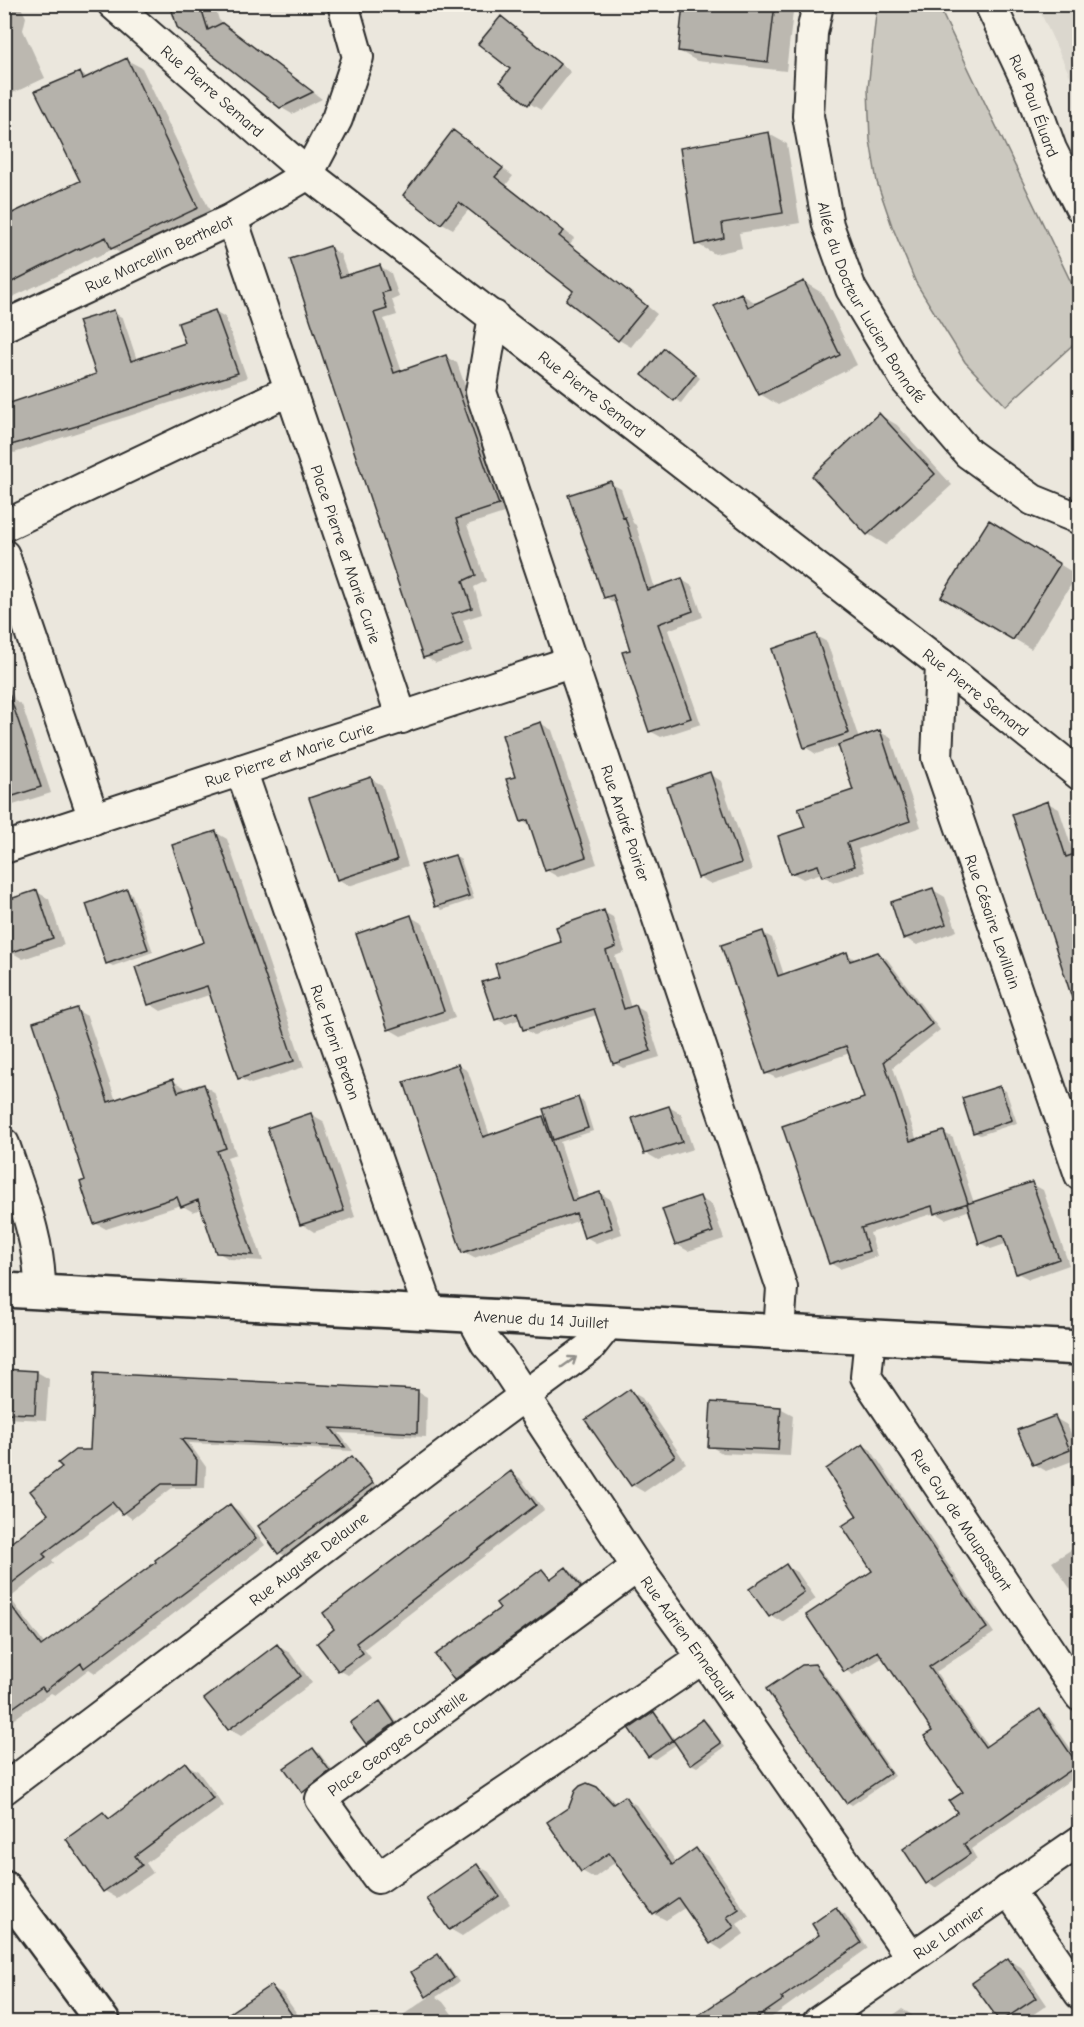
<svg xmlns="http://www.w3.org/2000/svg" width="1084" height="2027" viewBox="0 0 1084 2027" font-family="'Comic Neue',sans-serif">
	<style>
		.built { fill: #dbd7ce }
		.green { fill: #cbc8bf; stroke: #7b7a75; stroke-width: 1.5 }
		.shadow { fill: #0003; fill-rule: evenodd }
		.building { fill: #b5b2ab; stroke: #2b2b2b; stroke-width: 1.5 }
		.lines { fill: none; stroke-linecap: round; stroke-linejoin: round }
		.street-casing { stroke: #2b2b2b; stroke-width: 34 }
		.secondary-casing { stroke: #2b2b2b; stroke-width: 38 }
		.street { stroke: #f7f3e8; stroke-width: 30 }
		.secondary { stroke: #f7f3e8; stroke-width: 33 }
		.oneway { stroke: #918f8a }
		.labels { text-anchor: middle; stroke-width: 4.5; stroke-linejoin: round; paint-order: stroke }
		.street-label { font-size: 16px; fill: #2b2b2b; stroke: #f7f3e8 }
	</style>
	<rect width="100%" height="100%" fill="#ebe7dd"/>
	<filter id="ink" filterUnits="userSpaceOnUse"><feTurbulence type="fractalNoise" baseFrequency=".0167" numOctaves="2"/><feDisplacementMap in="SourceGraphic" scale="12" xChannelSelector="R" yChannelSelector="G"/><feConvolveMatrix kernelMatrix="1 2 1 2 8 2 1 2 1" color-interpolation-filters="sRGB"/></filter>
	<g filter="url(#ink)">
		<!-- built -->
		<path class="built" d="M1037,5H1079V95Z"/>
		<!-- green -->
		<path class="green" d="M877,5H938L1079,299V339L1006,406L965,362L916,283L892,226L877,182L870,140L868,89Z"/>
		<!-- shadow -->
		<path class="shadow" d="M4,4H19L26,17L23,30L45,78L11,94L4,90Z
			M171,4H214L219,20L322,99L292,114L280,107Z
			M411,4H445L421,11Z
			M685,4H794L786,71L697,61L679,51Z
			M507,23L520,30L571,72L541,110L529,103Z
			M127,60L142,68L213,217L127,257L113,249L96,257L94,256L57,276L4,301V218L82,182L80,73L88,78Z
			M454,132L513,176L506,185L574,238L570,244L657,314L631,347L619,340L568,300L575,291L470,208L453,229L442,223Z
			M769,134L787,144L800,223L739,233L742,248L715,254L697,244Z
			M329,247L340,254L348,276L380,266L391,273L399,297L392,300L397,315L384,319L402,372L446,357L457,363L510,511L467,525L486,581L474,587L482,614L463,620L473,651L436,663L425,657Z
			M804,282L822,293L857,365L778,405L760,394L741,294L758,304Z
			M215,311L225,317L247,378L14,453L5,447L4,413L98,375L113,312L123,318L137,360L187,344Z
			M670,354L700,378L681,403L675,399Z
			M880,415L897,425L952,485L886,545L868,534Z
			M610,483L621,489L633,523L636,525L655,589L682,580L692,586L703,617L668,630L701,724L661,737L650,731L632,650L616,604L605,597Z
			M1007,532L1077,575L1031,649L943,596Z
			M816,636L827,642L859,739L880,732L891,738L921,827L858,849L865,872L834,882L823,876L822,873L803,879L792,873L807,828L855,791L840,746L816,754L805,747Z
			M4,672L15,701L22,705L51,793L10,806L4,803Z
			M540,723L552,730L597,864L558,877L546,870L532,827L522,821Z
			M710,774L721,781L752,870L711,884L699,877Z
			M371,779L382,785L408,866L349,886L338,879Z
			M1048,803L1059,809L1074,855L1080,857V1015L1045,912Z
			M215,832L227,839L304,1067L251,1084L239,1078L212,994L161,1011L150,1004L206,943Z
			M455,856L461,860L474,899L442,910L437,906Z
			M933,890L945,897L957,931L917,945L905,938Z
			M127,891L132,894L153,952L113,966L107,963Z
			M37,892L49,899L64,945L23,959L11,952Z
			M604,912L613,917L625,952L615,956L631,1008L635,1006L645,1012L660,1057L623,1068L614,1063L597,1015L534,1035L525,1029L521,1019L506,1024L496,1019L501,978L563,943ZM524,1008L525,1011L501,1019V1016Z
			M411,917L423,924L455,1018L401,1036L389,1029Z
			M763,933L772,938L784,975L846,953L856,960L878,953L887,959L940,1030L893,1067L917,1141L943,1132L953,1138L974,1203L1032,1184L1043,1190L1069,1265L1029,1279L1017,1273L1008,1243L991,1249L980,1243L970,1210L945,1219L935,1213L870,1233L877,1256L840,1269L830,1263L866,1099L850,1053L776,1078L766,1073Z
			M76,1010L87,1016L116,1101L173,1081L184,1087L186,1091L203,1085L214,1092L236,1154L227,1157L263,1261L229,1259L218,1252L203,1208L193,1212L181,1205L106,1229L95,1223L87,1181Z
			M458,1065L468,1071L490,1136L543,1118L548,1120L578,1099L584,1102L593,1131L560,1142L579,1200L600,1193L610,1199L622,1234L596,1243L586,1237L580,1220L474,1258L463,1252Z
			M1000,1088L1006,1091L1017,1123L980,1135L974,1132Z
			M669,1107L681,1114L693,1149L658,1160L646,1153Z
			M311,1114L323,1121L355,1217L314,1232L302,1224L269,1128Z
			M700,1198L712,1205L724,1239L688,1251L676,1244Z
			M4,1371L37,1372L49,1379L46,1420L4,1418Z
			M630,1391L642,1398L686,1463L644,1492L632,1485Z
			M418,1392L427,1397L426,1437L339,1433L353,1451L189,1443L206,1467L205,1488H172L132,1519L119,1509L52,1560L54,1563L10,1598L45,1645L158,1562L230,1505L239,1511L265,1545L95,1673L89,1669L55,1695L51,1693L4,1726V1549L50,1514L92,1452Z
			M780,1408L793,1415L790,1456L722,1453L710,1446Z
			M1055,1418L1067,1425L1080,1453V1458L1046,1471L1034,1464Z
			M863,1445L871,1450L994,1633L936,1672L988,1746L1040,1711L1048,1716L1080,1762V1773L971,1849L977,1859L935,1888L928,1883L959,1812L965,1792L934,1732L884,1657L853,1675L845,1670L874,1572L859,1516Z
			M352,1458L358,1461L377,1487L285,1556L279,1552Z
			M511,1473L520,1478L544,1510L364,1649L371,1658L348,1675L339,1670L319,1643Z
			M1080,1544V1603L1052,1562Z
			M786,1566L798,1573L816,1599L782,1622L770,1615Z
			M566,1569L572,1572L586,1590L461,1682L455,1679L502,1609L542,1571L552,1580Z
			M277,1646L290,1653L312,1683L241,1736L229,1729Z
			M815,1666L821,1669L895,1776L852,1805L847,1802Z
			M380,1703L386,1706L400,1727L373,1747L367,1743L352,1723Z
			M654,1714L659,1717L675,1740L704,1720L709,1724L725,1747L697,1767L691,1764L677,1744L655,1759L649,1756Z
			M313,1750L319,1753L335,1774L309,1795L303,1792Z
			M185,1764L198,1771L224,1806L146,1863L153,1873L117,1898L105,1891L68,1839L103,1813L112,1819Z
			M596,1788L608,1795L616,1804L625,1798L636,1805L677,1863L697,1850L708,1856L749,1916L737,1924L744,1934L722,1950L711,1943L686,1907L666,1920L654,1914L617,1861L594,1878L582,1871L549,1823Z
			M477,1865L489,1872L510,1904L462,1936L450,1929Z
			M1080,1895V1907L1074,1899Z
			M836,1909L845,1914L868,1948L765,2022H691L821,1936Z
			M438,1956L443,1959L459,1982L436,1997L443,2002L458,2022H393L429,1997L413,1973Z
			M1008,1960L1021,1967L1047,2005L1022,2022H1001L974,1983Z
			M271,1987L282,1993L303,2022H218Z
			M902,2009L912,2015L917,2022H883Z"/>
		<!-- building -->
		<path class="building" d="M170,4H200L208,30L222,23L313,92L280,108L180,30L177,27Z
			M683,4H775L768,62L678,51Z
			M501,16L560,64L528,105L500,82L510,69L478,44Z
			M127,58L198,208L111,249L106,237L80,249L79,248L4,286V217L80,181L35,91L80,72L83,79Z
			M453,130L503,168L495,177L564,231L559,236L647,306L618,341L566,300L573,291L459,202L441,224L403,195Z
			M769,132L783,213L722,223L724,238L695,245L680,148Z
			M330,246L340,277L380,265L389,291L382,293L387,309L374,313L394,373L446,355L499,505L456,519L476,575L463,581L472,608L452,614L463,645L423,658L290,259Z
			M804,281L840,355L759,395L714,306L741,293L748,307Z
			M114,310L131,361L185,343L178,323L215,310L238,373L77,426L4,447V405L96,374L78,321Z
			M664,348L696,374L674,401L642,375Z
			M879,413L935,474L867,535L812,476Z
			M611,481L623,518L625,517L647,590L682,578L693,611L658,624L691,718L649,732L622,652L630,650L613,595L604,598L568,495Z
			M989,520L1060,564L1013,640L941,597Z
			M816,634L849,733L804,748L772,649Z
			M4,694H9L41,787L4,799Z
			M541,722L586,857L545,871L528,820L521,822L506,779L515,777L502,735Z
			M880,730L910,821L847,843L855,866L822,877L818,865L790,874L778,836L805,827L798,808L853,790L838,745Z
			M710,772L741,863L698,878L667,787Z
			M371,777L397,860L337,880L309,798Z
			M1048,801L1066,857L1080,852V1004H1074L1012,814Z
			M216,831L294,1061L238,1079L207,986L148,1005L135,967L204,942L172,845Z
			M455,855L469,896L435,907L421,865Z
			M933,888L946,924L903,939L891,902Z
			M127,889L148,949L106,964L86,904Z
			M37,890L53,938L4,955V901Z
			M604,910L616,947L606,951L624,1009L636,1005L651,1051L613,1064L594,1009L523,1030L517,1012L495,1020L482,982L499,977L495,964L561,942L556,927Z
			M411,915L444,1011L388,1030L356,934Z
			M763,931L778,976L847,952L850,961L878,952L932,1024L884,1061L910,1141L944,1131L968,1203L934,1214L932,1206L861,1228L869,1251L829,1264L782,1126L864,1098L846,1046L765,1074L721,945Z
			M77,1008L108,1102L173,1079L178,1092L204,1084L226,1148L217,1151L253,1255L216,1253L198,1200L181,1207L177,1197L94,1224L80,1182L85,1180L33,1022Z
			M458,1064L483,1137L543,1116L572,1201L600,1192L612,1228L584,1238L576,1213L462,1253L404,1082Z
			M1000,1086L1012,1120L973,1133L962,1098Z
			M578,1097L588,1128L553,1140L543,1109Z
			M669,1106L682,1142L644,1154L632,1118Z
			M311,1113L344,1211L300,1225L267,1128Z
			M1032,1182L1059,1259L1016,1274L1003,1235L979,1244L967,1204Z
			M700,1196L713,1232L675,1245L662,1209Z
			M4,1369L37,1371L35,1414L4,1413Z
			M94,1373L418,1390L417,1433L331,1428L345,1447L181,1439L197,1460L196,1484H162L122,1514L112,1502L43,1554L46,1557L4,1589V1548L48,1514L30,1491L62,1467L58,1463L75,1450H90Z
			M630,1389L675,1456L631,1486L585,1420Z
			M711,1402L781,1407L778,1450L708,1447Z
			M1055,1416L1070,1450L1033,1465L1017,1430Z
			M863,1444L987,1628L929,1667L985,1747L1040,1709L1078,1765L964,1844L970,1854L926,1884L903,1849L957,1812L949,1801L963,1792L924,1736L932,1731L878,1651L844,1672L806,1615L872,1571L842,1526L857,1516L826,1469Z
			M352,1456L373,1483L278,1554L258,1526Z
			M511,1471L536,1505L356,1643L363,1653L338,1671L317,1643L334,1629L323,1613Z
			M230,1504L256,1539L84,1668L81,1663L45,1691L42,1687L4,1714V1596L41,1646L156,1562L155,1560Z
			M786,1564L804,1592L769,1617L749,1589Z
			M566,1567L581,1587L454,1680L435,1655L500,1608L496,1603L542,1569L550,1579Z
			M277,1644L301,1676L228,1730L204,1699Z
			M815,1664L890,1773L846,1803L766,1689L802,1665Z
			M380,1701L395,1723L366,1744L350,1723Z
			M654,1712L673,1740L648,1757L629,1729Z
			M703,1719L721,1743L690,1765L673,1740Z
			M313,1748L330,1771L302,1793L284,1768Z
			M185,1762L213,1798L135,1856L142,1865L103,1892L66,1839L103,1812L109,1819Z
			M587,1783L597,1787L613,1804L625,1796L672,1865L696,1848L739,1909L727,1917L734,1927L710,1944L678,1898L653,1915L609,1853L581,1872L547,1822L569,1807L575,1791L580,1786Z
			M477,1864L499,1896L449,1930L427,1899Z
			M836,1907L861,1943L781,1998L783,2000L751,2022H688L819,1935L812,1924Z
			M438,1954L454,1978L426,1997L411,1972Z
			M1008,1958L1036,1998L1000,2022L972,1983Z
			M271,1985L297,2022H216Z"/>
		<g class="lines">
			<defs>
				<g id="street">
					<path id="s1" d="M113,4L308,174L941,664L1080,775"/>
					<path id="s2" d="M818,4L812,33L808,116L828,225L851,289L907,382L968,453L1033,500L1080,519"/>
					<path id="s3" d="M990,4L1027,82L1051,149L1080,207"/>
					<path id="s4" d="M232,219L402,718"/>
					<path id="s5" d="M494,316L481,392L782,1288L779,1331"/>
					<path id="s6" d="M4,326L232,219L308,174L337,119L358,57L343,4"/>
					<path d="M4,526L290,390"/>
					<path d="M4,555L94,819"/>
					<path id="s7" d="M941,664L937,758L1080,1175"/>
					<path id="s8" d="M241,770L430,1313"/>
					<path id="s9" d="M4,848L573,661"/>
					<path d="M4,1144C20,1192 41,1241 40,1292"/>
					<path id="s10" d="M471,1315L486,1343L500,1359L637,1567L703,1658L911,1957"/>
					<path id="s11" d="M870,1337L866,1377L1080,1696"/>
					<path d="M637,1567L321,1799L378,1878L703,1658"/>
					<path id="s12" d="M4,1789L490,1421L589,1348L609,1323"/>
					<path d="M1008,1890L1080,1994"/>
					<path id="s13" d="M818,2022L1080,1841"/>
				</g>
				<g id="secondary">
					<path id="s14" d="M4,1290L1080,1348"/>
					<path d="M4,1888L103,2022"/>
				</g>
			</defs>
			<!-- street casing -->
			<use href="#street" class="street-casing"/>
			<!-- secondary casing -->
			<use href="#secondary" class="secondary-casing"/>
			<!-- street -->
			<use href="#street" class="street"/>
			<!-- secondary -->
			<use href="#secondary" class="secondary"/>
		</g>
		<!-- one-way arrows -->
		<defs><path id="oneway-shaft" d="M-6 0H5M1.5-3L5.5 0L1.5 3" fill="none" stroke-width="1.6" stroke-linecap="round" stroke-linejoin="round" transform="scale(1.5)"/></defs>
		<use class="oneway" href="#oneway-shaft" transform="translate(569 1362) rotate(-35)"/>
	</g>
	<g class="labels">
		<!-- street labels -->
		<g class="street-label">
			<text dy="6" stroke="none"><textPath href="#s1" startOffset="132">Rue Pierre Semard</textPath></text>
			<text dy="6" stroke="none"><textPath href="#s3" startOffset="111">Rue Paul Éluard</textPath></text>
			<text dy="6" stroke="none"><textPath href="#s6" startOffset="171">Rue Marcellin Berthelot</textPath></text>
			<text dy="6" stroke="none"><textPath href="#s2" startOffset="312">Allée du Docteur Lucien Bonnafé</textPath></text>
			<text dy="6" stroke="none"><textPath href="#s1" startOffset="618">Rue Pierre Semard</textPath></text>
			<text dy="6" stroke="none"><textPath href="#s4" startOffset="354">Place Pierre et Marie Curie</textPath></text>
			<text dy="6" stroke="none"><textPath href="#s1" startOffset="1104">Rue Pierre Semard</textPath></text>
			<text dy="6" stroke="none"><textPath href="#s9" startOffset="300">Rue Pierre et Marie Curie</textPath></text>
			<text dy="6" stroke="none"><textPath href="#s5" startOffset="532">Rue André Poirier</textPath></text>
			<text dy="6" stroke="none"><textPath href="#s7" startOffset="267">Rue Césaire Levillain</textPath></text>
			<text dy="6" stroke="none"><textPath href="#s8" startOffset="288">Rue Henri Breton</textPath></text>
			<text dy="6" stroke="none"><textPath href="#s14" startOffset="538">Avenue du 14 Juillet</textPath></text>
			<text dy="6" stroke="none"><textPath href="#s11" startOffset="212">Rue Guy de Maupassant</textPath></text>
			<text dy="6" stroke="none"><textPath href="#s12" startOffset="382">Rue Auguste Delaune</textPath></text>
			<text dy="6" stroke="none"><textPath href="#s10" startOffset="390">Rue Adrien Ennebault</textPath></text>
			<text transform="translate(397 1743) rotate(-36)" y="6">Place Georges Courteille</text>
			<text dy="6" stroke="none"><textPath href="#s13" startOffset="159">Rue Lannier</textPath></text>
		</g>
	</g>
	<!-- margin -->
	<rect width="1084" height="2027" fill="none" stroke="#f7f3e8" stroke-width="24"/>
	<rect x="12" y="12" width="1060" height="2003" fill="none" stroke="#2b2b2b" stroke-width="2" filter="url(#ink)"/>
</svg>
